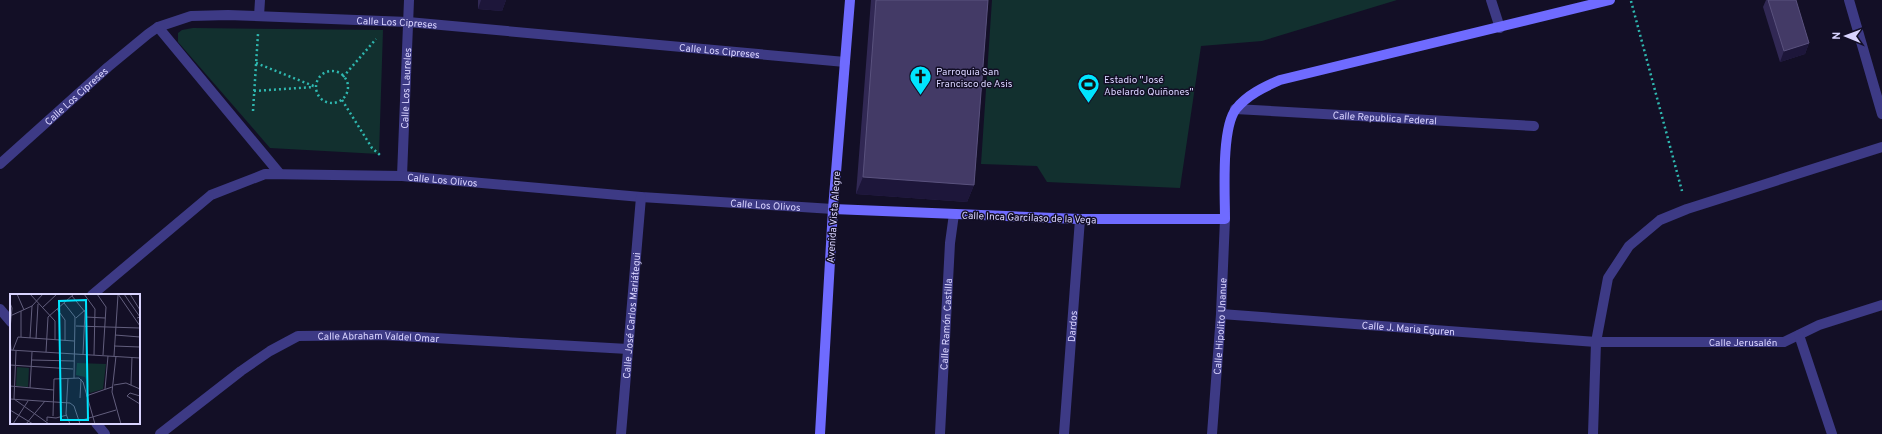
<svg xmlns="http://www.w3.org/2000/svg" width="1882" height="434" viewBox="0 0 1882 434" font-family="Overpass,sans-serif">
	<style>
		.green { fill: #12302f }
		.lines { fill: none; stroke-linecap: round; stroke-linejoin: round }
		.path { stroke: #2fb8b0; stroke-width: 2.5; stroke-dasharray: 2 3; stroke-linecap: butt }
		.street { stroke: #3d3a85; stroke-width: 10 }
		.secondary { stroke: #6f6bff; stroke-width: 10 }
		.wall { fill: #312854 }
		.shaded-wall { fill: #1d163a }
		.building { fill: #433a66; stroke: #5a527e }
		.labels { text-anchor: middle; stroke-width: 3; stroke-linejoin: round; paint-order: stroke }
		.street-label { font-size: 10px; fill: #d9d4ff; stroke: #130f26 }
		.poi-label { font-size: 10px; fill: #d9d4ff; stroke: #130f26; text-anchor: start }
		.inset-road { fill: none; stroke: #625e7d; stroke-width: 1 }
		.view { fill: #00e5ff; fill-opacity: 0.15; stroke: #00e5ff; stroke-width: 2 }
		.inset-edge { fill: none; stroke: #d9d4ff; stroke-width: 2 }
	</style>
	<rect width="100%" height="100%" fill="#130f26"/>
	<!-- green -->
	<path class="green" d="M992,0H1397L1262,41L1201,46L1180,188L1047,182L1037,166L981,164Z
		M193,28L383,30L379,154L270,148L178,42V33L182,30Z"/>
	<g class="lines">
		<!-- path -->
		<path class="path" d="M1631,1L1682,191
			M256,63L316,87
			M316 87a16 16 0 1 1 32 0a16 16 0 1 1-32 0Z
			M343,77L376,39
			M254,91L314,87
			M342,100L372,148L380,155
			M253,111L258,34"/>
		<!-- street -->
		<g class="street">
			<path d="M1491,0L1500,28"/>
			<path d="M1849,0L1882,114"/>
			<path d="M259,16L260,0"/>
			<path d="M158,27L280,174"/>
			<path id="s1" d="M1235,109L1534,126"/>
			<path id="s2" d="M0,164L108,67L148,34L158,27L191,16L228,15L408,22L845,62"/>
			<path id="s3" d="M402,176L409,0"/>
			<path id="s4" d="M92,295L211,195L265,174L402,176L641,197L833,209"/>
			<path d="M0,309L11,322"/>
			<path id="s5" d="M1221,314L1596,342H1784L1819,325L1882,305"/>
			<path d="M1799,335L1832,434"/>
			<path d="M96,423L105,434"/>
			<path id="s6" d="M160,434L241,371L270,351L298,336L382,335L628,349"/>
			<path id="s7" d="M621,434L641,197"/>
			<path id="s8" d="M940,434L950,243L954,214"/>
			<path id="s9" d="M1064,434L1080,219"/>
			<path id="s10" d="M1212,434L1221,314L1225,219"/>
			<path d="M1593,434L1596,342L1608,278L1629,246L1660,220L1687,209L1882,147"/>
		</g>
		<!-- secondary -->
		<path class="secondary" d="M833,209L1080,219H1225C1225,194 1221,128 1236,109C1247,95 1264,87 1280,80L1610,0
			M820,434L833,209L850,0"/>
	</g>
	<!-- wall -->
	<path class="wall" d="M478,0H506L502,11L478,9Z
		M871,0H988L974,185L967,202L856,194Z
		M1766,0H1796L1809,43L1805,54L1780,62L1763,7Z"/>
	<!-- shaded-wall -->
	<path class="shaded-wall" d="M481,0H506L502,11L478,9Z
		M1809,43L1805,54L1780,62L1784,51Z
		M863,177L974,185L967,202L856,194Z"/>
	<!-- building -->
	<path class="building" d="M876,0H988L974,185L863,177Z
		M1768,0H1796L1809,43L1784,51Z"/>
	<!-- icons -->
	<defs>
		<symbol id="church-pin" viewBox="-11 -11 22 30"><path d="M0 17L-7.5 6A9.5 9.5 0 1 1 7.5 6Z" fill="#00e5ff" stroke="#130f26"/><path d="M-1.2-6h2.4v3.5h3.3v2.4h-3.3V6h-2.4V-.1h-3.3v-2.4h3.3Z" fill="#111"/></symbol>
		<symbol id="stadium-pin" viewBox="-11 -11 22 30"><path d="M0 17L-7.5 6A9.5 9.5 0 1 1 7.5 6Z" fill="#00e5ff" stroke="#130f26"/><path d="M0-5a6.5 5 0 1 0 0 10a6.5 5 0 1 0 0-10ZM-3.5-1.8h7v3.6h-7Z" fill="#111"/></symbol>
	</defs>
	<g fill-rule="evenodd">
		<use href="#church-pin" x="908" y="64" width="25" height="34"/>
		<use href="#stadium-pin" x="1076" y="72" width="25" height="34"/>
	</g>
	<g class="labels">
		<!-- street labels -->
		<g class="street-label">
			<text dy="4" stroke="none"><textPath href="#s2" startOffset="450">Calle Los Cipreses</textPath></text>
			<text dy="4" stroke="none"><textPath href="#s2" startOffset="774">Calle Los Cipreses</textPath></text>
			<text dy="4" stroke="none"><textPath href="#s3" startOffset="88">Calle Los Laureles</textPath></text>
			<text dy="4" stroke="none"><textPath href="#s2" startOffset="102">Calle Los Cipreses</textPath></text>
			<text dy="4" stroke="none"><textPath href="#s1" startOffset="150">Calle Republica Federal</textPath></text>
			<text dy="4" stroke="none"><textPath href="#s4" startOffset="391">Calle Los Olivos</textPath></text>
			<text dy="4" stroke="none"><textPath href="#s4" startOffset="715">Calle Los Olivos</textPath></text>
			<text transform="translate(833 217) rotate(-86)" y="4">Avenida Vista Alegre</text>
			<text transform="translate(1029 217) rotate(2)" y="4">Calle Inca Garcilaso de la Vega</text>
			<text dy="4" stroke="none"><textPath href="#s7" startOffset="119">Calle José Carlos Mariátegui</textPath></text>
			<text dy="4" stroke="none"><textPath href="#s8" startOffset="110">Calle Ramón Castilla</textPath></text>
			<text dy="4" stroke="none"><textPath href="#s10" startOffset="108">Calle Hipolito Unanue</textPath></text>
			<text dy="4" stroke="none"><textPath href="#s9" startOffset="108">Dardos</textPath></text>
			<text dy="4" stroke="none"><textPath href="#s5" startOffset="188">Calle J. Maria Eguren</textPath></text>
			<text dy="4" stroke="none"><textPath href="#s6" startOffset="250">Calle Abraham Valdel Omar</textPath></text>
			<text dy="4" stroke="none"><textPath href="#s5" startOffset="523">Calle Jerusalén</textPath></text>
		</g>
		<!-- poi labels -->
		<g class="poi-label">
			<text x="936" y="75">Parroquia San<tspan x="936" dy="12">Francisco de Asis</tspan></text>
			<text x="1104" y="83">Estadio "José<tspan x="1104" dy="12">Abelardo Quiñones"</tspan></text>
		</g>
	</g>
	<!-- overview -->
	<g transform="translate(10 294)">
		<rect width="130" height="130" fill="#130f26"/>
		<path d="M67,69L96,70L93,95L80,99L75,83L66,81ZM7,73L19,74L18,93L6,92Z" fill="#12302f"/>
		<path class="inset-road" d="M7,0L14,16M20,0L45,27V46M74,0L85,15L84,61M87,0L96,13L93,61M108,0L130,32M114,0L130,23L127,24M120,0L130,16M62,2L75,18L73,60M0,9L2,14L0,35M54,9L65,23L64,84M32,14L47,0M47,15L55,26V47M0,22L22,12L33,0M76,23L95,24M66,24L75,16M66,32L130,34M105,41L130,43M0,43L1,56M11,43V17M20,44L22,12M26,45L28,10M104,52L130,53M0,56L130,64M3,56L8,43L64,47M36,58L38,23L64,0M104,62L108,1M106,62L102,98L111,130M22,66L64,67M0,71L63,75M58,84L56,120L60,130M104,91L116,89L130,95M121,91L122,63M0,92L44,96M20,94L22,58M95,95L98,62M76,102L102,93M130,102L120,99L117,102L130,110M70,104L71,85M0,105L60,109L64,112L70,130M4,105L6,57M4,105L39,130M0,116L23,130M43,122L44,85L69,84L73,88L85,130M37,127V123L46,124L57,121M69,127L106,116M3,130L18,107M16,130L35,107"/>
		<path class="view" d="M76,6L78,126H51L49,7Z"/>
		<rect width="130" height="130" class="inset-edge"/>
	</g>
	<!-- north arrow -->
	<g transform="translate(1846 36) rotate(271)" stroke="#130f26" stroke-width="3" paint-order="stroke">
	<path d="M0-3L7 15L0 10L-7 15Z" fill="#d9d4ff"/>
	<text y="-6" font-size="11" font-weight="bold" text-anchor="middle" fill="#d9d4ff">N</text>
	</g>
</svg>
